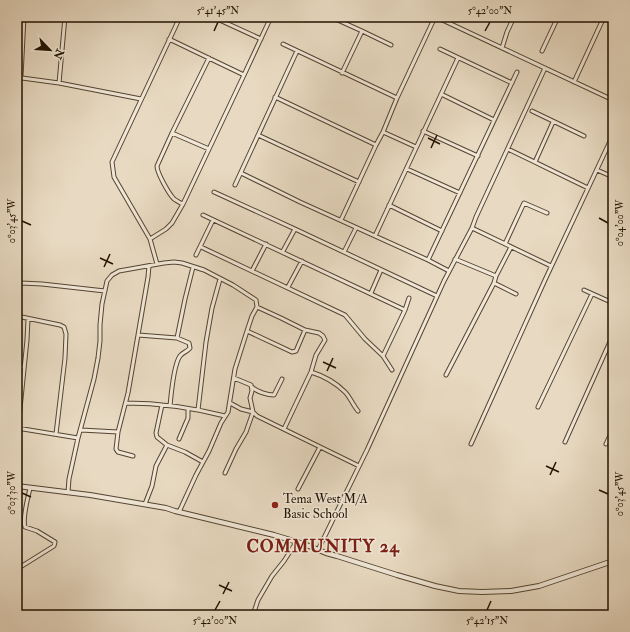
<svg xmlns="http://www.w3.org/2000/svg" width="630" height="632" viewBox="0 0 630 632" font-family="'IM FELL Double Pica',serif">
	<style>
		.lines { fill: none; stroke-linecap: round; stroke-linejoin: round }
		.minor-casing { stroke: #544431; stroke-width: 5 }
		.tertiary-casing { stroke: #544431; stroke-width: 6 }
		.minor { stroke: #f0e7d7; stroke-width: 3 }
		.tertiary { stroke: #f0e7d7; stroke-width: 4 }
		.ticks { fill: none; stroke: #221201; stroke-width: 1.5 }
		.poi-dot { fill: #8f2418; stroke: #f0e7d7; stroke-width: 1.5 }
		.labels { text-anchor: middle; stroke-width: 3; stroke-linejoin: round; paint-order: stroke }
		.poi-label { font-size: 13px; fill: #221201; stroke: #f0e7d7; text-anchor: start }
		.district-label { font-size: 17px; font-weight: bold; letter-spacing: 1px; fill: #7a1f14; stroke: #f0e7d7 }
		.neatline { fill: none; stroke: #221201; stroke-width: 1.5 }
		.ticks-label { font-size: 10px; text-anchor: middle; fill: #221201 }
	</style>
	<rect width="100%" height="100%" fill="#e8dac2"/>
	<filter id="stains"><feTurbulence type="fractalNoise" baseFrequency=".005" numOctaves="4"/><feColorMatrix values="0 0 0 0 .2 0 0 0 0 .09 0 0 0 0 .02 0 0 0 .5 -.17"/></filter>
	<radialGradient id="worn" r=".72"><stop offset=".6" stop-color="#630" stop-opacity="0"/><stop offset="1" stop-color="#630" stop-opacity=".3"/></radialGradient>
	<g class="lines">
		<defs>
			<path id="minor" d="M24,17L21,76L22,78L59,83
				M65,17L59,83L141,99
				M213,17L261,39
				M331,17L362,31L391,45
				M436,17L613,100
				M17,35H23
				M169,39L244,75L209,149L172,133L209,58
				M283,44L397,98
				M502,48L507,32L514,17
				M440,49L512,83
				M542,51L558,17
				M342,73L362,31
				M244,75L271,17
				M574,82L604,17
				M441,94L494,120
				M275,97L376,145
				M532,111L584,136
				M423,131L478,156
				M383,132L416,147
				M172,133L157,166C157,173 169,194 174,199C177,201 180,203 183,204L209,149
				M258,135L359,182
				M508,149L588,188
				M535,162L553,122
				M407,169L460,193
				M597,170L613,177
				M241,173L300,202L428,260L449,271
				M235,185L297,51
				M214,192L295,229L437,296
				M389,205L442,231
				M203,215L405,310
				M341,220L376,145L383,132L397,98L435,17
				M472,228L551,266
				M375,236C403,177 430,117 458,58
				M150,239L166,229L172,223L183,204
				M505,244L524,203L547,213
				M201,247L345,315L365,339L383,356L392,370
				M283,251L295,229
				M344,252L356,228
				M196,255L213,220
				M455,259L496,276
				M428,260L517,72
				M157,264L150,239L114,177L112,162L180,17
				M252,271L266,244
				M611,275L613,276
				M494,283L516,294
				M17,284L21,283L42,284L105,291
				M288,287L302,261
				M584,290L613,303
				M371,293L381,270
				M257,307L281,318L305,330L319,333L323,336L325,340L316,355L311,372L284,429
				M17,316L60,325L64,327L66,334L65,358L56,434
				M247,331L292,352L296,351L305,330
				M138,335L177,338L189,343L190,348C187,352 183,352 180,356C174,364 171,395 170,406
				M177,338L185,299L193,267
				M383,356L405,310L409,298
				M17,366L24,367
				M311,372C324,376 336,383 345,392C350,397 353,405 358,411
				M446,375L494,283L496,276L511,247
				M252,387C257,392 268,395 274,395L282,379
				M126,403C159,403 193,408 225,416
				M230,403L241,409L253,412L257,416L359,466
				M538,407L592,294
				M198,410L206,342L212,308L220,279
				M17,428L78,438
				M18,428L27,340L28,319
				M81,430L118,432L128,393L148,277L149,266
				M118,432L116,449L118,452L133,456
				M179,439L188,418V409
				M565,442L613,335
				M471,444L545,280L613,135
				M606,444L613,429
				M167,445L185,452L203,462
				M225,473L236,449L246,432L253,412L250,398L252,391L251,385L234,378
				M298,489L320,447
				M68,492L69,479L78,438L94,379L98,358L100,341V325L102,304L107,281L112,275L119,271L164,263L174,262L182,263L204,270L233,285L256,300L257,307L252,316L247,331L235,369L228,412L221,423L209,451L196,475L179,512
				M145,504L152,486L156,466L167,445L157,437L156,433L162,405
				M318,550L367,450L444,281L472,228L476,217L545,68
				M22,566L54,546L55,542L37,531L25,527C22,518 28,498 30,488
				M253,615L258,600L272,576L284,561L295,544L297,542"/>
			<path id="tertiary" d="M17,486L90,495L166,508L175,511L274,535L304,544L326,553L337,556L397,575L435,586L459,591L482,592L511,591L539,586L613,561"/>
		</defs>
		<!-- minor casing -->
		<use href="#minor" class="minor-casing"/>
		<!-- tertiary casing -->
		<use href="#tertiary" class="tertiary-casing"/>
		<!-- minor -->
		<use href="#minor" class="minor"/>
		<!-- tertiary -->
		<use href="#tertiary" class="tertiary"/>
	</g>
	<!-- ticks -->
	<path class="ticks" d="M214,31L218,22M485,31L490,22M428,138L440,144M431,148L437,135M599,218L608,223M22,221L31,225M100,258L113,264M104,267L110,254M323,362L336,368M327,371L333,358M546,466L559,472M550,475L556,462M599,490L608,494M22,493L31,497M219,585L232,591M223,594L229,582M215,610L220,601M487,610L491,601"/>
	<!-- markers -->
	<circle class="poi-dot" cx="275" cy="505" r="4"/>
	<g class="labels">
		<!-- poi labels -->
		<g class="poi-label">
			<text x="283" y="503">Tema West M/A<tspan x="283" dy="15">Basic School</tspan></text>
		</g>
		<!-- district labels -->
		<g class="district-label">
			<text x="323" y="552">COMMUNITY 24</text>
		</g>
	</g>
	<!-- margin -->
	<rect width="630" height="632" fill="none" stroke="#e8dac2" stroke-width="44"/>
	<!-- north arrow -->
	<g transform="translate(50 50) rotate(115)" stroke="#f0e7d7" stroke-width="3" paint-order="stroke">
	<path d="M0-3L7 15L0 10L-7 15Z" fill="#221201"/>
	<text y="-6" font-size="11" font-weight="bold" text-anchor="middle" fill="#221201">N</text>
	</g>
	<rect x="22" y="22" width="586" height="588" class="neatline"/>
	<g class="ticks-label">
		<text x="218" y="14">5°41'45"N</text>
		<text x="490" y="14">5°42'00"N</text>
		<text transform="translate(11 221) rotate(-90)" y="4">0°03'45"W</text>
		<text transform="translate(619 223) rotate(-90)" y="4">0°04'00"W</text>
		<text transform="translate(11 493) rotate(-90)" y="4">0°03'30"W</text>
		<text transform="translate(619 494) rotate(-90)" y="4">0°03'45"W</text>
		<text x="215" y="624">5°42'00"N</text>
		<text x="487" y="624">5°42'15"N</text>
	</g>
	<rect width="100%" height="100%" filter="url(#stains)"/>
	<rect width="100%" height="100%" fill="url(#worn)"/>
</svg>
